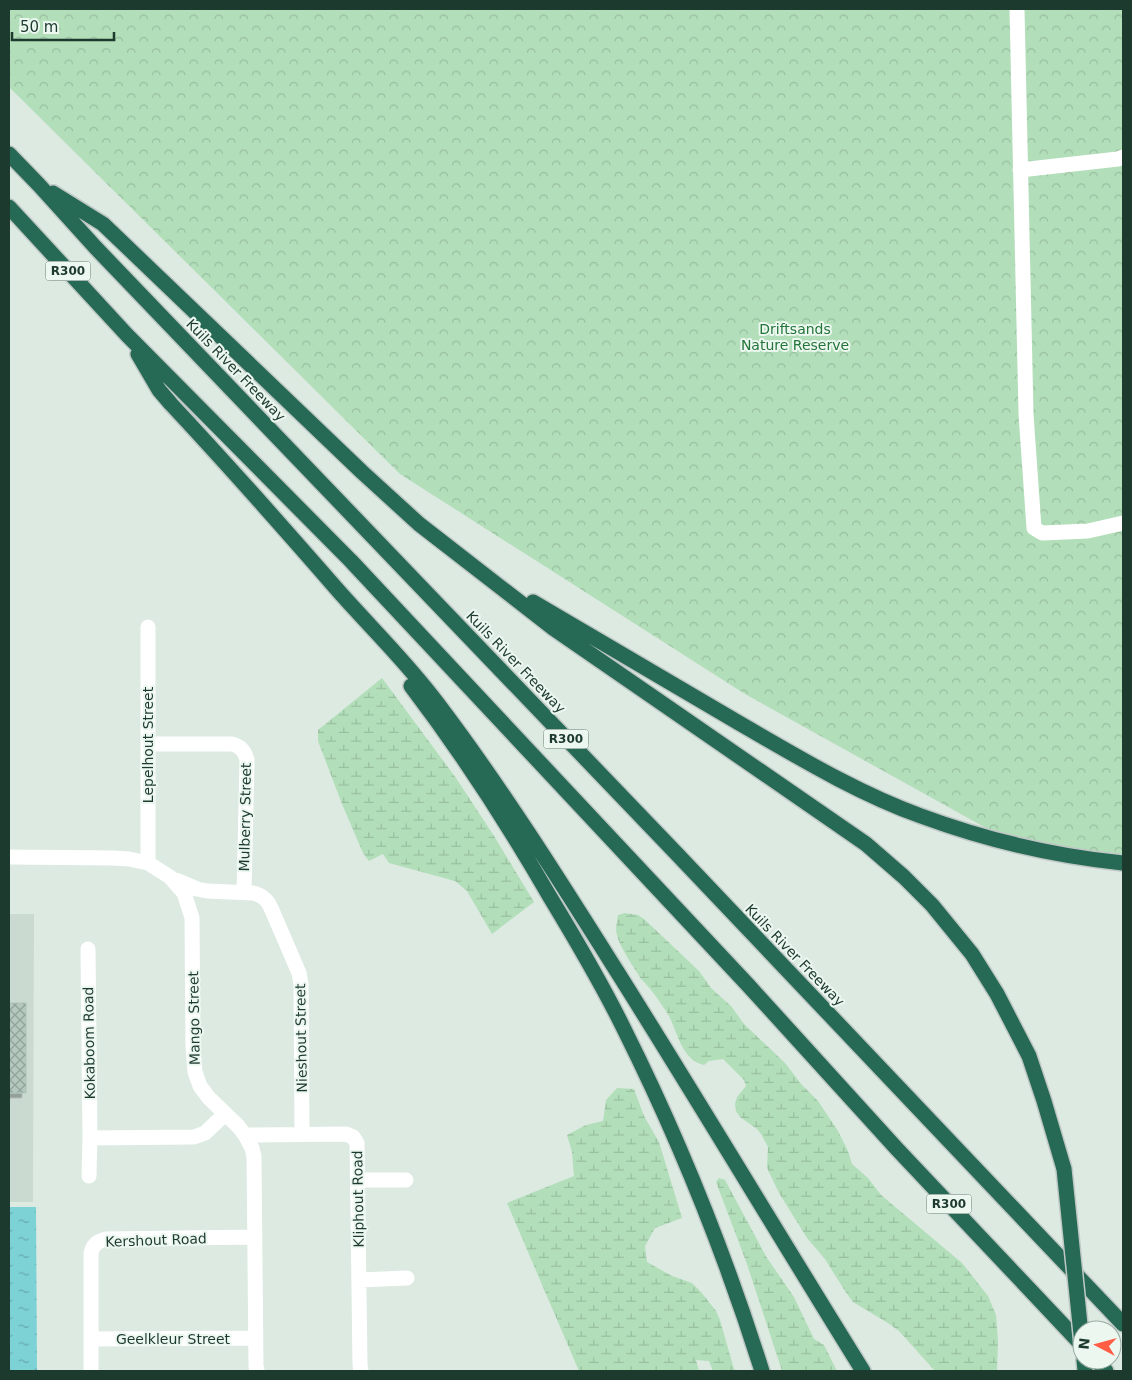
<svg xmlns="http://www.w3.org/2000/svg" width="1132" height="1380" viewBox="0 0 1132 1380" font-family="'DejaVu Sans',sans-serif">
	<style>
		.built { fill: #cadad1 }
		.wetland { fill: url(#wetland-marsh) }
		.park { fill: url(#park-crowns) }
		.water { fill: url(#water-ripples) }
		.building { fill: url(#building-cross-hatch); stroke: #aec4b8; filter: url(#shadow) }
		.lines { fill: none; stroke-linecap: round; stroke-linejoin: round }
		.highway-casing { stroke: #c0c8c5; stroke-width: 18 }
		.minor { stroke: #fff; stroke-width: 15 }
		.highway { stroke: #266954; stroke-width: 15 }
		.highway-bridge-casing { stroke: #c0c8c5; stroke-width: 18; stroke-linecap: butt }
		.highway-bridge { stroke: #266954; stroke-width: 15 }
		.labels { text-anchor: middle; stroke-width: 4; stroke-linejoin: round; paint-order: stroke }
		.shield { fill: #ecf7f0; stroke: #5b7369; stroke-width: 1 }
		.shield-label { font-size: 12px; font-weight: bold; fill: #1d3a2f }
		.park-label { font-size: 14px; fill: #23753a; stroke: #ecf7f0 }
		.street-label { font-size: 14px; fill: #1d3a2f; stroke: #ecf7f0 }
	</style>
	<defs>
		<pattern id="wetland-marsh" width="20" height="14" patternUnits="userSpaceOnUse" patternTransform="scale(1.25)"><rect width="20" height="14" fill="#b2deb9"/><path d="M1 5h8M5 5V1M11 12h8M15 12V8" fill="none" stroke="#99bf9f"/></pattern>
		<pattern id="park-crowns" width="20" height="18" patternUnits="userSpaceOnUse" patternTransform="scale(1.25)"><rect width="20" height="18" fill="#b2deb9"/><path d="M2 6a3 3 0 1 1 6 0M12 15a3 3 0 1 1 6 0" fill="none" stroke="#99bf9f"/></pattern>
		<pattern id="water-ripples" width="26" height="14" patternUnits="userSpaceOnUse" patternTransform="scale(1.25)"><rect width="26" height="14" fill="#7dd2d6"/><path d="M2 4q2-2 4 0t4 0M15 11q2-2 4 0t4 0" fill="none" stroke="#66abae"/></pattern>
		<pattern id="building-cross-hatch" width="8" height="8" patternUnits="userSpaceOnUse" patternTransform="scale(1.25)"><rect width="8" height="8" fill="#b4c8bd"/><path d="M0 0l8 8M0 8l8-8" fill="none" stroke="#92a39a"/></pattern>
		<filter id="shadow"><feDropShadow dx="-4.5" dy="4.5" stdDeviation="0" flood-color="#0004"/></filter>
	</defs>
	<rect width="100%" height="100%" fill="#dceae2"/>
	<!-- built -->
	<path class="built" d="M9,914H34L33,1202H9Z"/>
	<!-- wetland -->
	<path class="wetland" d="M382,678L456,778L494,836L534,902L492,934L467,891L455,881L389,863L383,854L369,861L363,853L342,804L318,741V730Z
		M625,913L638,915L644,919L699,971L711,988L731,1006L744,1024L785,1063L802,1085L818,1101L838,1131L848,1151L852,1164L868,1178L881,1195L962,1263L988,1296L996,1315L998,1341L997,1371H935L899,1331L888,1323L853,1302L845,1291L825,1259L807,1238L779,1193L767,1168L768,1147L761,1134L757,1129L740,1117L736,1111L735,1104L737,1097L746,1086L744,1080L723,1059L709,1061L704,1065C682,1060 678,1034 669,1016C663,1006 650,987 641,979C634,967 620,948 617,935C615,929 617,922 618,915Z
		M617,1088L634,1089L644,1116L659,1142L682,1218L655,1228L645,1246L647,1262L672,1276L692,1283L701,1292L716,1311L720,1320L734,1369L737,1371H713L709,1361L696,1360L699,1371H579L507,1203L574,1176L572,1152L567,1135L586,1125L603,1121L606,1100Z
		M719,1178L725,1180L767,1258L794,1297L814,1339L824,1345L837,1371H782L747,1264L716,1182Z"/>
	<!-- park -->
	<path class="park" d="M9,9H1123V861L1038,857L745,694L400,474L9,87Z"/>
	<!-- water -->
	<path class="water" d="M9,1207H36L37,1371H9Z"/>
	<!-- building -->
	<path class="building" d="M9,1003H26V1093H9Z"/>
	<g class="lines">
		<defs>
			<path id="highway" d="M9,154L39,185L96,248L676,853L1123,1324
				M53,193L103,224L362,472L419,524L553,628L866,844L904,877L932,905L972,954L997,994L1029,1056L1044,1101L1064,1169
				M9,207L127,335L351,561L748,985L897,1149L1082,1345
				M138,354L159,390L171,404C227,464 281,525 335,587C369,626 407,662 438,704C503,790 560,881 618,973C701,1105 781,1239 863,1371
				M533,602C602,642 670,683 739,723C798,757 857,793 921,816C986,840 1054,856 1123,863
				M411,686C462,753 508,824 550,897C576,940 602,984 624,1029C679,1139 725,1254 762,1371
				M1084,1360L1085,1371
				M1096,1360L1106,1371"/>
		</defs>
		<!-- highway casing -->
		<use href="#highway" class="highway-casing"/>
		<!-- minor -->
		<path class="minor" d="M1017,9L1026,414L1034,528L1042,533L1088,531L1123,523
			M1020,170L1118,159L1123,157
			M148,627V863
			M148,744H232C240,746 245,751 247,760L244,892
			M9,857L113,858L129,859L148,863L170,877L184,893L192,918L193,1046L195,1072L200,1086L209,1098L238,1126L245,1135L252,1148L254,1157L256,1366L257,1371
			M176,880L197,889L207,891L253,893C262,895 267,899 271,908L299,973L301,984L302,1134
			M88,949L90,1138L89,1176
			M245,1135L346,1134L353,1137L357,1143L360,1365L361,1371
			M90,1138L194,1137L205,1133L225,1114
			M358,1180H406
			M359,1280L407,1278
			M91,1339L256,1338
			M91,1371V1254C92,1246 97,1241 106,1239L255,1237"/>
		<!-- highway -->
		<use href="#highway" class="highway"/>
		<defs>
			<path id="highway-bridge" d="M1064,1169L1082,1344"/>
		</defs>
		<!-- highway-bridge casing -->
		<use href="#highway-bridge" class="highway-bridge-casing"/>
		<!-- highway-bridge -->
		<use href="#highway-bridge" class="highway-bridge"/>
	</g>
	<g class="labels">
		<!-- shield labels -->
		<g class="shield">
			<rect x="45.5" y="261.5" width="45" height="19" rx="4"/>
			<rect x="543.5" y="729.5" width="45" height="19" rx="4"/>
			<rect x="926.5" y="1194.5" width="45" height="19" rx="4"/>
		</g>
		<g class="shield-label">
			<text x="68" y="275">R300</text>
			<text x="566" y="743">R300</text>
			<text x="949" y="1208">R300</text>
		</g>
		<!-- park labels -->
		<g class="park-label">
			<text x="795" y="334">Driftsands<tspan x="795" dy="16">Nature Reserve</tspan></text>
		</g>
		<!-- street labels -->
		<g class="street-label">
			<text transform="translate(236 370) rotate(46)" y="5">Kuils River Freeway</text>
			<text transform="translate(516 662) rotate(46)" y="5">Kuils River Freeway</text>
			<text transform="translate(148 745) rotate(-90)" y="5">Lepelhout Street</text>
			<text transform="translate(245 817) rotate(-89)" y="5">Mulberry Street</text>
			<text transform="translate(795 955) rotate(46)" y="5">Kuils River Freeway</text>
			<text transform="translate(194 1018) rotate(-91)" y="5">Mango Street</text>
			<text transform="translate(301 1038) rotate(-91)" y="5">Nieshout Street</text>
			<text transform="translate(89 1043) rotate(-91)" y="5">Kokaboom Road</text>
			<text transform="translate(358 1199) rotate(-91)" y="5">Kliphout Road</text>
			<text transform="translate(156 1240) rotate(-2)" y="5">Kershout Road</text>
			<text x="173" y="1344">Geelkleur Street</text>
		</g>
	</g>
	<!-- border -->
	<rect width="1132" height="1380" fill="none" stroke="#1d3a2f" stroke-width="20"/>
	<!-- north arrow -->
	<g transform="translate(1097 1345) rotate(276)"><circle r="24" fill="#ecf7f0" stroke="#99aba3"/>
	<path d="M0-4L9 19L0 12L-9 19Z" fill="#ff5e45"/>
	<text y="-8" font-size="14" font-weight="bold" text-anchor="middle" fill="#1d3a2f">N</text>
	</g>
	<!-- scale -->
	<path d="M12 32v8h102v-8" fill="none" stroke="#1d3a2f" stroke-width="2.5"/>
	<text x="20" y="32" font-size="15" fill="#1d3a2f" stroke="#ecf7f0" stroke-width="4" paint-order="stroke">50 m</text>
</svg>
